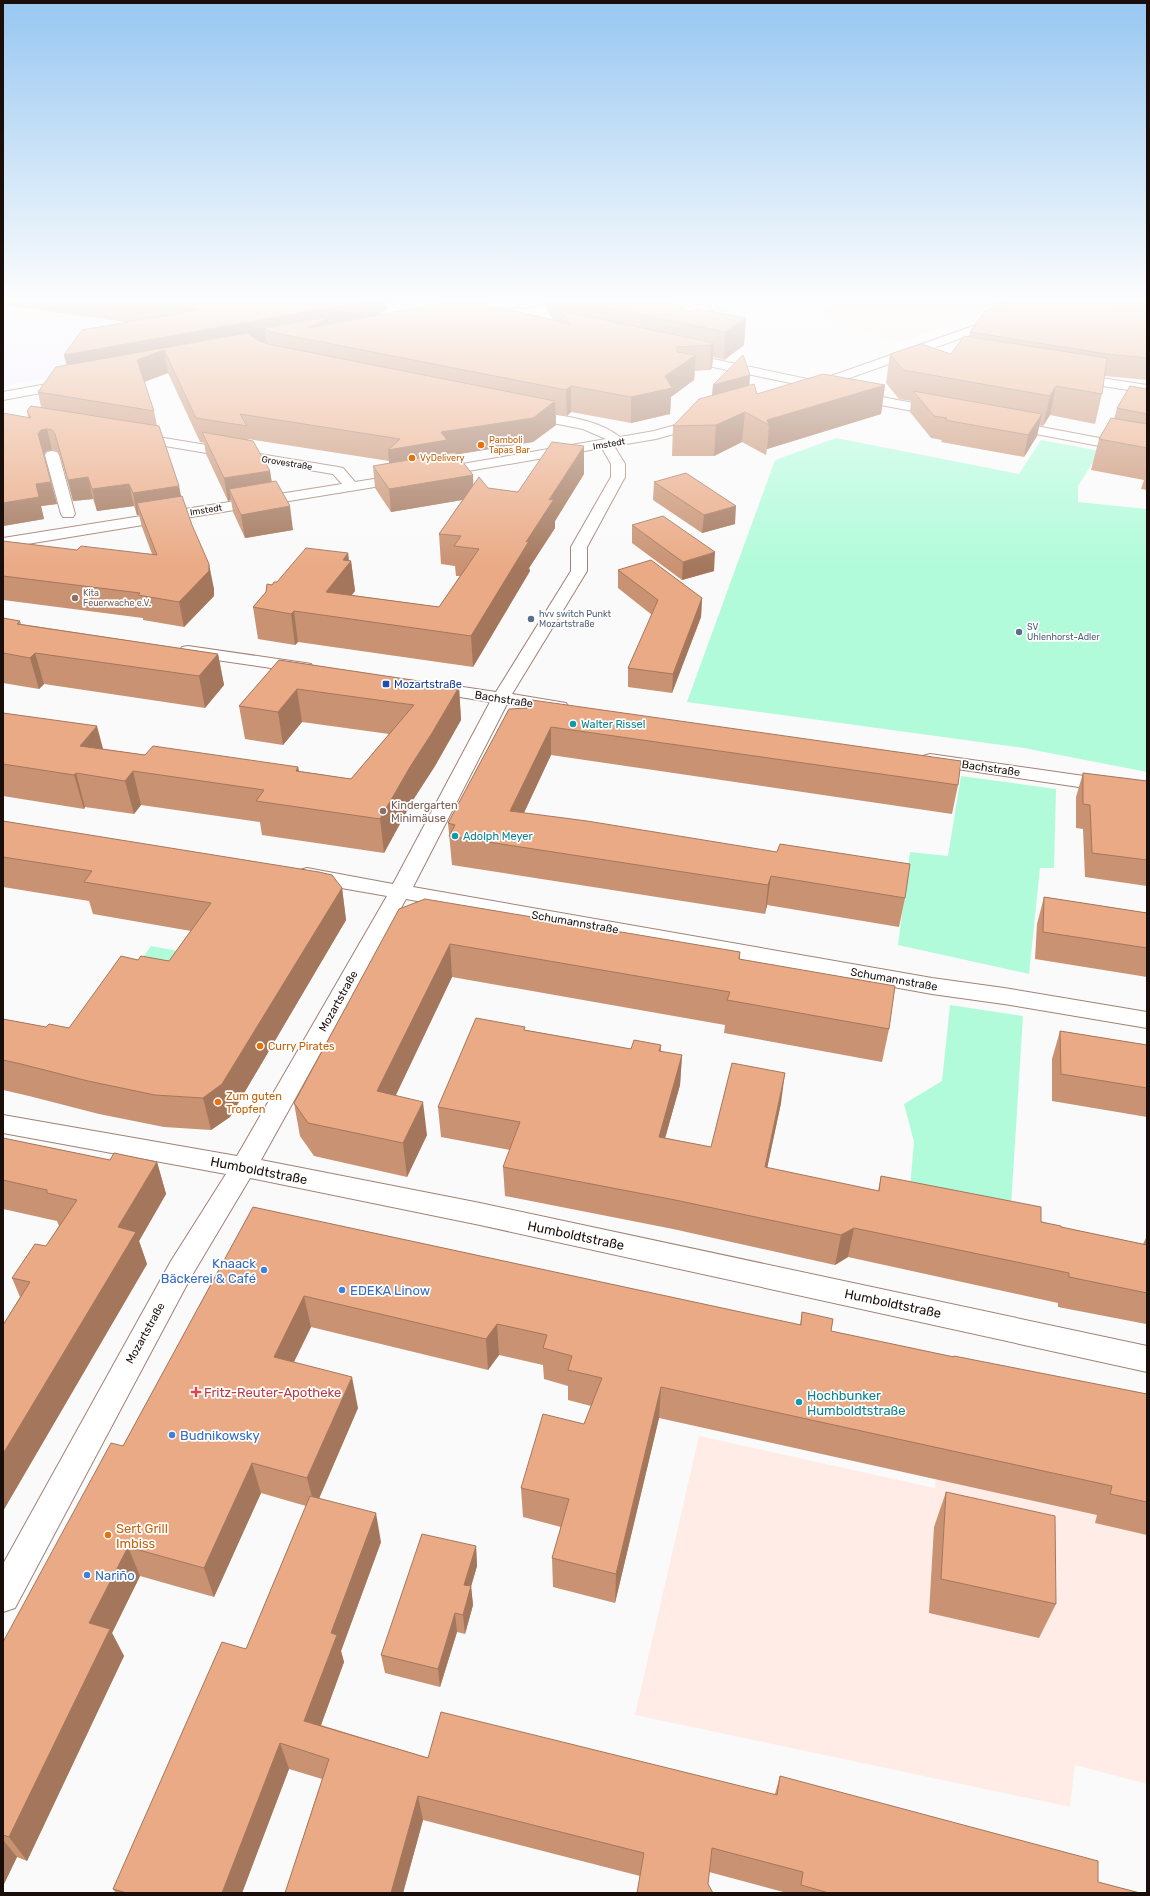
<svg xmlns="http://www.w3.org/2000/svg" width="1150" height="1896" viewBox="0 0 1150 1896" font-family="Rubik,sans-serif">
	<style>
		.commercial { fill: #f3edfe }
		.built { fill: #ffece6 }
		.green { fill: #b1fbda }
		.lines { fill: none; stroke-linecap: round; stroke-linejoin: round }
		.minor-casing { stroke: #a28175; stroke-width: 2 }
		.minor { fill: #fff; fill-rule: evenodd }
		.wall { fill: #c99272 }
		.shaded-wall { fill: #a4775d }
		.building { fill: #eaaa85; stroke: #a4775d }
		.food-dot { fill: #e8710a; stroke: #fff; stroke-width: 1.5 }
		.education-dot { fill: #8d6e63; stroke: #fff; stroke-width: 1.5 }
		.service-dot { fill: #5c6f8a; stroke: #fff; stroke-width: 1.5 }
		.transit-dot { fill: #1a4fb4; stroke: #fff; stroke-width: 1.5 }
		.culture-dot { fill: #0f9aa8; stroke: #fff; stroke-width: 1.5 }
		.shop-dot { fill: #3f7fe0; stroke: #fff; stroke-width: 1.5 }
		.health-dot { fill: #e0444e; stroke: #fff; stroke-width: 1.5 }
		.labels { text-anchor: middle; stroke-width: 3.5; stroke-linejoin: round; paint-order: stroke }
		.far-food-label { font-size: 9px; fill: #c56008; stroke: #fff; text-anchor: start }
		.far-street-label { font-size: 9px; fill: #1a0e0a; stroke: #fff }
		.far-education-label { font-size: 9px; fill: #785e54; stroke: #fff; text-anchor: start }
		.far-service-label { font-size: 9px; fill: #4e5e75; stroke: #fff; text-anchor: start }
		.transit-label { font-size: 11px; fill: #164399; stroke: #fff; text-anchor: start }
		.street-label { font-size: 11px; fill: #1a0e0a; stroke: #fff }
		.culture-label { font-size: 11px; fill: #0d838f; stroke: #fff; text-anchor: start }
		.education-label { font-size: 11px; fill: #785e54; stroke: #fff; text-anchor: start }
		.food-label { font-size: 11px; fill: #c56008; stroke: #fff; text-anchor: start }
		.near-street-label { font-size: 13px; fill: #1a0e0a; stroke: #fff }
		.near-shop-label { font-size: 13px; fill: #366cbe; stroke: #fff; text-anchor: start }
		.near-health-label { font-size: 13px; fill: #be3a42; stroke: #fff; text-anchor: start }
		.near-culture-label { font-size: 13px; fill: #0d838f; stroke: #fff; text-anchor: start }
		.near-food-label { font-size: 13px; fill: #c56008; stroke: #fff; text-anchor: start }
	</style>
	<rect width="100%" height="100%" fill="#fafafa"/>
	<!-- commercial -->
	<path class="commercial" d="M3,301H463L470,303L3,386Z"/>
	<!-- built -->
	<path class="built" d="M843,301H1016L899,343L826,317L821,308Z
		M941,1368L1147,1408V1784L1075,1765L1070,1807L635,1715L699,1436L935,1488Z"/>
	<!-- green -->
	<path class="green" d="M710,301H725L731,312H718Z
		M836,438L1019,474L1041,440L1100,451L1078,486V502L1147,509V772L1024,748L687,702L775,460Z
		M961,776L1056,789L1054,868H1040L1029,974L898,945L910,852L948,856Z
		M151,946L178,951L160,979L131,974Z
		M950,1005L1023,1016L1010,1222L909,1198L914,1142L904,1104L942,1081Z"/>
	<g class="lines">
		<defs>
			<path id="minor" d="M503,301H546L545,303L525,308L508,307L464,314L458,311L464,308Z
				M693,301H706L713,313L704,329L690,337L684,333L695,325L701,313L699,307Z
				M1044,301H1061L1060,303L830,385L856,392L944,409L946,412L944,415L939,416L854,400L818,390L810,392L806,391L804,388L805,386L684,361L678,357L684,353L817,381Z
				M1075,374L1147,385V393L1071,381L1069,378L1071,375Z
				M69,380L73,381L75,384L73,387L3,400V392Z
				M527,410C558,416 594,417 620,437L654,431L701,418L706,419L708,422L706,425L656,439L614,446L625,464V477L587,547V571L512,694L566,703L569,707L566,711L560,712L507,704L413,887L932,978L1004,988L1147,1012V1028L1004,1004L932,994L406,899L261,1160L480,1203L1147,1346V1372L480,1225L250,1178L191,1277L15,1608L3,1612V1564L171,1261L226,1174L3,1133V1115L237,1156L387,896L307,882L300,880L297,875L300,870L307,868L393,884L490,702L424,691L421,687L424,683L430,682L496,692L571,571V547L611,477V464L602,448L439,476L434,475L432,472L434,469L439,468L606,439L583,429L522,417L520,414L522,411Z
				M1009,421L1147,447V455L1004,428L1002,425L1004,422Z
				M134,433L338,467L343,468L355,482L405,474L410,475L412,478L410,481L405,482L3,548V538L342,484L333,474L129,440L127,437L129,434Z
				M52,451L57,452L59,455L75,514L73,517H63L61,514L45,455L47,452Z
				M188,646L305,663L311,664L314,668L311,672L305,673L182,655L179,651L182,647Z
				M930,754L1147,785V797L923,764L921,760L923,756Z"/>
		</defs>
		<!-- minor casing -->
		<use href="#minor" class="minor-casing"/>
		<!-- minor -->
		<use href="#minor" class="minor"/>
	</g>
	<!-- wall -->
	<path class="wall" d="M3,301H386L387,309L373,316L553,320L544,305V301H661L683,308L690,312L746,318L744,345L724,360L713,357L712,368L710,370L695,371L694,380L671,397L670,414L631,423L571,412L567,416L556,414V425L533,442L457,454L473,475V484L488,488L518,492L584,474L555,521V528L529,568L530,571L473,667L298,642L295,645L258,639L253,607L272,585L277,582L348,553L349,560L351,561L355,591L351,595L439,607L460,576H456L455,566L441,564L439,534L462,500L391,512L375,488L373,466L389,463V461L248,439L270,471L272,482L293,530L245,538L233,512L231,500L228,501L206,454L204,443L200,442L168,373L144,382L154,411L157,426L179,486L181,496L214,589V596L184,627L143,620V618L3,600V541L77,550L152,554L142,527L139,515H137L134,506L97,511L93,499L73,501L60,455L57,451L52,450L46,451L44,455L57,504L41,506L44,519L3,526L28,417L27,411L41,407L38,392L67,365L126,322L3,305Z
		M994,301H1147V380L1104,376L1102,394L1095,424L1050,415L1043,426L1039,425L1037,436L1024,457L941,442L942,440L931,438L910,412L911,401L899,399L886,383L890,354H951L969,337L970,332L993,309Z
		M750,375L749,385L757,394L885,385L881,414L767,449L766,455L742,442L714,456H672L673,426L712,396L713,385Z
		M1147,389V490L1141,489L1144,480L1091,470L1099,439L1114,419L1117,408Z
		M654,482L735,524L702,533L653,500Z
		M632,525L714,571L682,580L632,543Z
		M618,570L702,598L701,617L672,693L628,687V668L652,615L618,588Z
		M3,618L20,621L21,624L218,654L224,685L205,708L44,684L39,689L3,683Z
		M279,660L459,687L461,720L435,766L413,800L384,853L262,835L260,822L141,805L134,814L85,807L84,809L3,796V713L103,749L145,755L298,767L299,771L351,779L389,734L302,722L283,745L245,739L239,706Z
		M509,709L958,785L952,814L551,755L524,813L905,898L899,927L767,905L765,914L452,865L448,823Z
		M1083,773L1147,781V886L1085,877L1083,829L1076,828V797Z
		M3,821L342,888L346,920L230,1117L211,1130L164,1127L99,1114L29,1096L3,1090V1019L46,1027L69,1028L138,960L169,961L191,931L93,914L89,901L3,887Z
		M1044,897L1147,913V977L1035,959L1037,924Z
		M399,909L740,952V959L889,1029L882,1062L724,1033L725,1025L452,977L396,1095L427,1135L407,1177L314,1156L300,1136L294,1103Z
		M526,1030L631,1049L661,1045V1052L682,1055L680,1085L665,1138L711,1147L781,1103L767,1168L878,1191L881,1176L1061,1227L1143,1244L1147,1236V1322L1146,1324L1058,1307V1303L848,1257L835,1265L673,1229L505,1196L503,1167L510,1150L441,1137L438,1107Z
		M1060,1031L1147,1045V1117L1052,1101V1059Z
		M3,1138L110,1160L157,1162L166,1194L139,1241L147,1264L3,1511V1325L20,1297L12,1278L46,1246L59,1226L57,1221L3,1209Z
		M253,1207L800,1325L802,1312L831,1331L953,1357L1147,1394V1535L1095,1523L1097,1515L659,1418L615,1603L553,1587L552,1558L561,1527L523,1517L521,1488L584,1424L591,1406L568,1400V1386L544,1379L543,1365L499,1355L488,1370L311,1327L294,1362L358,1408L319,1498L381,1542L341,1651L344,1662L321,1725L428,1758L775,1794L780,1776L1098,1882L1140,1893H787L709,1872L640,1876L423,1820L403,1893H285L322,1779L289,1769L242,1893H116L113,1889L246,1649L306,1506L261,1493L214,1597L140,1576L112,1633L124,1656L27,1861L17,1857L3,1886V1642L123,1446Z
		M946,1492L1056,1604L1039,1638L929,1613L934,1527Z
		M476,1546L477,1566L471,1586L473,1605L465,1634L457,1632L440,1687L385,1673L381,1655Z"/>
	<!-- shaded-wall -->
	<path class="shaded-wall" d="M358,301H386L387,309L357,326L330,331L264,328L266,343L164,350L168,373L141,383L70,378L64,355Z
		M994,301H1038L991,318Z
		M746,318L744,345L724,360L725,332Z
		M714,343L712,368L710,370L711,345Z
		M696,355L694,380L671,397L670,414L631,423V397L665,376Z
		M750,375L748,404L711,415L713,385Z
		M885,385L881,414L767,449L769,425L767,420Z
		M571,386V412L567,416L566,390Z
		M1056,386L1050,415L1043,426L1050,396Z
		M555,401L556,425L533,442L448,456L390,475L388,450L441,432Z
		M745,412L742,442L714,456L716,425Z
		M1042,414L1037,436L1024,457L1028,435Z
		M47,429L52,450L46,451L44,455L38,434L41,430Z
		M584,446V474L555,521V528L529,568L530,571L473,667L471,636L526,542L549,500Z
		M270,471L273,493L229,489L231,500L228,501L224,478Z
		M473,475L474,498L391,512L389,489Z
		M88,477L93,499L73,501L68,480Z
		M51,482L57,504L41,506L44,519L3,526V503L36,484Z
		M129,484L134,506L97,511L92,489Z
		M179,486L183,508L137,503L139,515H137L133,493Z
		M290,506L293,530L245,538L241,515Z
		M736,506L735,524L702,533L704,515Z
		M715,552L714,571L682,580L683,562Z
		M348,553L349,563L351,561L355,591L335,617L326,592L343,560Z
		M209,564L214,589V596L184,627L179,602Z
		M702,598L701,617L672,693L673,674Z
		M294,611L298,642L295,645L291,614Z
		M35,653L44,684L39,689L30,658Z
		M218,654L224,685L205,708L199,676Z
		M459,687L461,720L435,766L413,800L384,853L380,819L410,767Z
		M297,689L302,722L283,745L278,712Z
		M97,726L106,760L80,746Z
		M551,727V755L511,840L510,811Z
		M298,767L303,800L296,771Z
		M133,771L141,805L134,814L125,781Z
		M76,773L85,807L84,809L74,775Z
		M771,876L767,905L765,914L768,885Z
		M342,888L346,920L230,1117L211,1130L203,1098Z
		M450,944L452,977L382,1124L377,1091Z
		M682,1055L680,1085L657,1167L659,1137Z
		M785,1073L781,1103L761,1197L765,1167Z
		M423,1102L427,1135L407,1177L403,1143Z
		M157,1162L166,1194L139,1241L147,1264L3,1511V1454L118,1227Z
		M854,1228L848,1257L835,1265L841,1235Z
		M304,1296L311,1327L281,1388L274,1357Z
		M497,1324L499,1355L488,1370L486,1339Z
		M352,1377L358,1408L315,1508L307,1478Z
		M661,1387L659,1418L615,1603L616,1574Z
		M252,1463L261,1493L214,1597L204,1568Z
		M376,1513L381,1542L341,1651L344,1662L313,1747L304,1721L331,1633Z
		M476,1546L477,1566L466,1604L464,1585Z
		M128,1547L140,1576L112,1633L124,1656L27,1861L9,1837L89,1623Z
		M471,1586L473,1605L465,1634L463,1615Z
		M455,1613L457,1632L440,1687L438,1669Z
		M280,1743L289,1769L242,1893H222Z
		M418,1796L423,1820L403,1893H391Z
		M3,1840L17,1857L3,1886Z"/>
	<!-- building -->
	<path class="building" d="M135,301H358L355,303L64,355L82,330L197,310Z
		M455,301H471L570,324L562,311L714,343L711,345L677,347V352L696,355L665,376L672,388L631,397L571,386L566,390L271,332L264,328L329,317L308,328Z
		M576,301H661L683,306V308L690,312L698,309L746,318L725,332Z
		M1014,301H1081L1147,309V358L1107,354L970,332L985,311Z
		M247,333L257,340L268,344L555,401L533,418L441,432L447,440L388,450L400,439L240,414L247,426L196,418L164,350L137,360L154,411L38,392L56,367Z
		M964,336L1107,358L1102,394L1056,386L1050,396L903,370L890,354L921,344L951,354Z
		M743,355L750,375L713,385Z
		M823,374L885,385L767,420L769,425L745,412L716,425L673,426L699,399L754,384L757,394Z
		M1130,386L1147,389V414L1117,408Z
		M913,391L1042,414L1028,435L945,420L947,418L934,416Z
		M31,406L159,426L179,486L133,493L129,484L92,489L88,477L68,480L55,434L52,430L47,429L41,430L38,434L51,482L36,484L39,497L3,503V413L31,418L27,411Z
		M1111,418L1147,424V448L1099,439Z
		M202,432L253,441L270,471L224,478Z
		M552,442L584,446L549,500L554,499L526,542L529,541L471,636L294,611L291,614L253,607L266,592L267,584L272,585L274,582H277L306,548L348,553L343,560L351,561L326,592L439,607L479,549L454,546L461,536L439,534L479,477L488,488L518,492Z
		M455,452L473,475L389,489L373,466Z
		M686,473L736,506L704,515L654,482Z
		M276,481L290,506L241,515L229,489Z
		M182,496L192,525L209,564V571L179,602L138,595L140,593L3,576V541L77,550L81,546L157,555L137,503Z
		M663,516L715,552L683,562L632,525Z
		M651,560L702,598L673,674L628,668L658,600L618,570Z
		M3,618L20,621L17,624L218,654L199,676L35,653L30,658L3,653Z
		M279,660L459,687L432,733L410,767L380,819L256,801L264,790L133,771L125,781L76,773L74,775L3,764V713L97,726L80,746L145,755L153,746L298,767L296,771L351,779L414,705L297,689L278,712L239,706Z
		M532,700L961,761L958,785L551,727L510,811L587,821L777,852L780,844L910,864L905,898L771,876L768,885L449,836L455,825L448,823L509,709L528,708Z
		M1083,773L1147,781V860L1092,853L1090,805L1083,804Z
		M3,821L319,872L332,875L342,888L222,1084L203,1098L155,1095L88,1081L17,1063L3,1060V1019L46,1027L49,1024L69,1028L121,956L138,960L141,956L169,961L211,903L84,882L92,871L3,857Z
		M1044,897L1147,913V948L1043,932Z
		M425,899L740,952L739,959L895,986L889,1029L727,1000L730,992L450,944L377,1091L423,1102L403,1143L308,1123L294,1103L399,909Z
		M476,1018L525,1027L524,1030L631,1049L634,1040L661,1045L659,1051L682,1055L659,1137L711,1147L732,1063L785,1073L765,1167L879,1191L881,1176L1041,1207V1222L1061,1226V1227L1147,1245V1293L1069,1277V1273L854,1228L841,1235L675,1200L503,1167L520,1122L438,1107Z
		M1060,1031L1147,1045V1088L1061,1074Z
		M3,1138L110,1160L114,1153L157,1162L118,1227L136,1232L3,1454V1325L30,1282L12,1278L35,1244L46,1246L77,1200L47,1193V1190L3,1180Z
		M253,1207L801,1325L802,1312L833,1319L831,1331L954,1357V1356L1147,1394V1502L1110,1494L1112,1486L661,1387L616,1574L552,1558L569,1499L521,1488L543,1414L584,1424L602,1378L568,1370L572,1356L543,1348L547,1335L497,1324L486,1339L304,1296L274,1357L352,1377L307,1478L252,1463L204,1568L128,1547L89,1623L110,1629L9,1837L3,1835V1642L111,1443L123,1446Z
		M946,1492L1055,1516L1056,1604L941,1579Z
		M310,1496L376,1513L331,1633L337,1635L304,1721L428,1758L441,1712L777,1795L780,1776L1098,1861V1882L1140,1893H829L801,1885L803,1872L712,1848L708,1884L713,1893H637L644,1853L418,1796L391,1893H285L329,1759L280,1743L222,1893H127L113,1889L222,1642L246,1649Z
		M422,1534L476,1546L464,1585L471,1586L463,1615L455,1613L438,1669L381,1655Z"/>
	<!-- sky -->
	<linearGradient id="sky" x2="0" y2="1"><stop stop-color="#97c7f1"/><stop offset="0.53" stop-color="#fdfdfd"/><stop offset="1" stop-color="#fdfdfd" stop-opacity="0"/></linearGradient>
	<rect width="1150" height="567" fill="url(#sky)"/>
	<!-- markers -->
	<g class="food-dot">
		<circle cx="481" cy="445" r="4"/>
		<circle cx="412" cy="458" r="4"/>
		<circle cx="260" cy="1046" r="4"/>
		<circle cx="218" cy="1102" r="4"/>
		<circle cx="108" cy="1535" r="4"/>
	</g>
	<g class="education-dot">
		<circle cx="75" cy="598" r="4"/>
		<circle cx="383" cy="811" r="4"/>
	</g>
	<g class="service-dot">
		<circle cx="531" cy="619" r="4"/>
		<circle cx="1019" cy="632" r="4"/>
	</g>
	<rect class="transit-dot" x="382" y="680" width="8" height="8" rx="2"/>
	<g class="culture-dot">
		<circle cx="573" cy="724" r="4"/>
		<circle cx="455" cy="836" r="4"/>
		<circle cx="799" cy="1402" r="4"/>
	</g>
	<g class="shop-dot">
		<circle cx="264" cy="1270" r="4"/>
		<circle cx="342" cy="1290" r="4"/>
		<circle cx="172" cy="1435" r="4"/>
		<circle cx="87" cy="1575" r="4"/>
	</g>
	<path class="health-dot" d="M194 1386h4v4h4v4h-4v4h-4v-4h-4v-4h4z"/>
	<g class="labels">
		<!-- far-food labels -->
		<g class="far-food-label">
			<text x="489" y="443">Pamboli<tspan x="489" dy="10">Tapas Bar</tspan></text>
			<text x="420" y="461">VyDelivery</text>
		</g>
		<!-- far-street labels -->
		<g class="far-street-label">
			<text transform="translate(609 444) rotate(-10)" y="3">Imstedt</text>
			<text transform="translate(287 463) rotate(9)" y="3">Grovestraße</text>
			<text transform="translate(206 510) rotate(-9)" y="3">Imstedt</text>
		</g>
		<!-- far-education labels -->
		<g class="far-education-label">
			<text x="83" y="596">Kita<tspan x="83" dy="10">Feuerwache e.V.</tspan></text>
		</g>
		<!-- far-service labels -->
		<g class="far-service-label">
			<text x="539" y="617">hvv switch Punkt<tspan x="539" dy="10">Mozartstraße</tspan></text>
			<text x="1027" y="630">SV<tspan x="1027" dy="10">Uhlenhorst-Adler</tspan></text>
		</g>
		<!-- transit labels -->
		<g class="transit-label">
			<text x="394" y="688">Mozartstraße</text>
		</g>
		<!-- street labels -->
		<g class="street-label">
			<text transform="translate(504 699) rotate(9)" y="4">Bachstraße</text>
			<text transform="translate(991 768) rotate(8)" y="4">Bachstraße</text>
			<text transform="translate(575 922) rotate(10)" y="4">Schumannstraße</text>
			<text transform="translate(894 979) rotate(10)" y="4">Schumannstraße</text>
			<text transform="translate(338 1001) rotate(-61)" y="4">Mozartstraße</text>
			<text transform="translate(145 1333) rotate(-61)" y="4">Mozartstraße</text>
		</g>
		<!-- culture labels -->
		<g class="culture-label">
			<text x="581" y="728">Walter Rissel</text>
			<text x="463" y="840">Adolph Meyer</text>
		</g>
		<!-- education labels -->
		<g class="education-label">
			<text x="391" y="809">Kindergarten<tspan x="391" dy="13">Minimäuse</tspan></text>
		</g>
		<!-- food labels -->
		<g class="food-label">
			<text x="268" y="1050">Curry Pirates</text>
			<text x="226" y="1100">Zum guten<tspan x="226" dy="13">Tropfen</tspan></text>
		</g>
		<!-- near-street labels -->
		<g class="near-street-label">
			<text transform="translate(259 1170) rotate(11)" y="5">Humboldtstraße</text>
			<text transform="translate(576 1235) rotate(12)" y="5">Humboldtstraße</text>
			<text transform="translate(893 1303) rotate(12)" y="5">Humboldtstraße</text>
		</g>
		<!-- near-shop labels -->
		<g class="near-shop-label">
			<text x="256" y="1268" text-anchor="end">Knaack<tspan x="256" dy="15">Bäckerei &amp; Café</tspan></text>
			<text x="350" y="1295">EDEKA Linow</text>
			<text x="180" y="1440">Budnikowsky</text>
			<text x="95" y="1580">Nariño</text>
		</g>
		<!-- near-health labels -->
		<g class="near-health-label">
			<text x="204" y="1397">Fritz-Reuter-Apotheke</text>
		</g>
		<!-- near-culture labels -->
		<g class="near-culture-label">
			<text x="807" y="1400">Hochbunker<tspan x="807" dy="15">Humboldtstraße</tspan></text>
		</g>
		<!-- near-food labels -->
		<g class="near-food-label">
			<text x="116" y="1533">Sert Grill<tspan x="116" dy="15">Imbiss</tspan></text>
		</g>
	</g>
	<!-- border -->
	<rect width="1150" height="1896" fill="none" stroke="#1a0e0a" stroke-width="8"/>
</svg>
